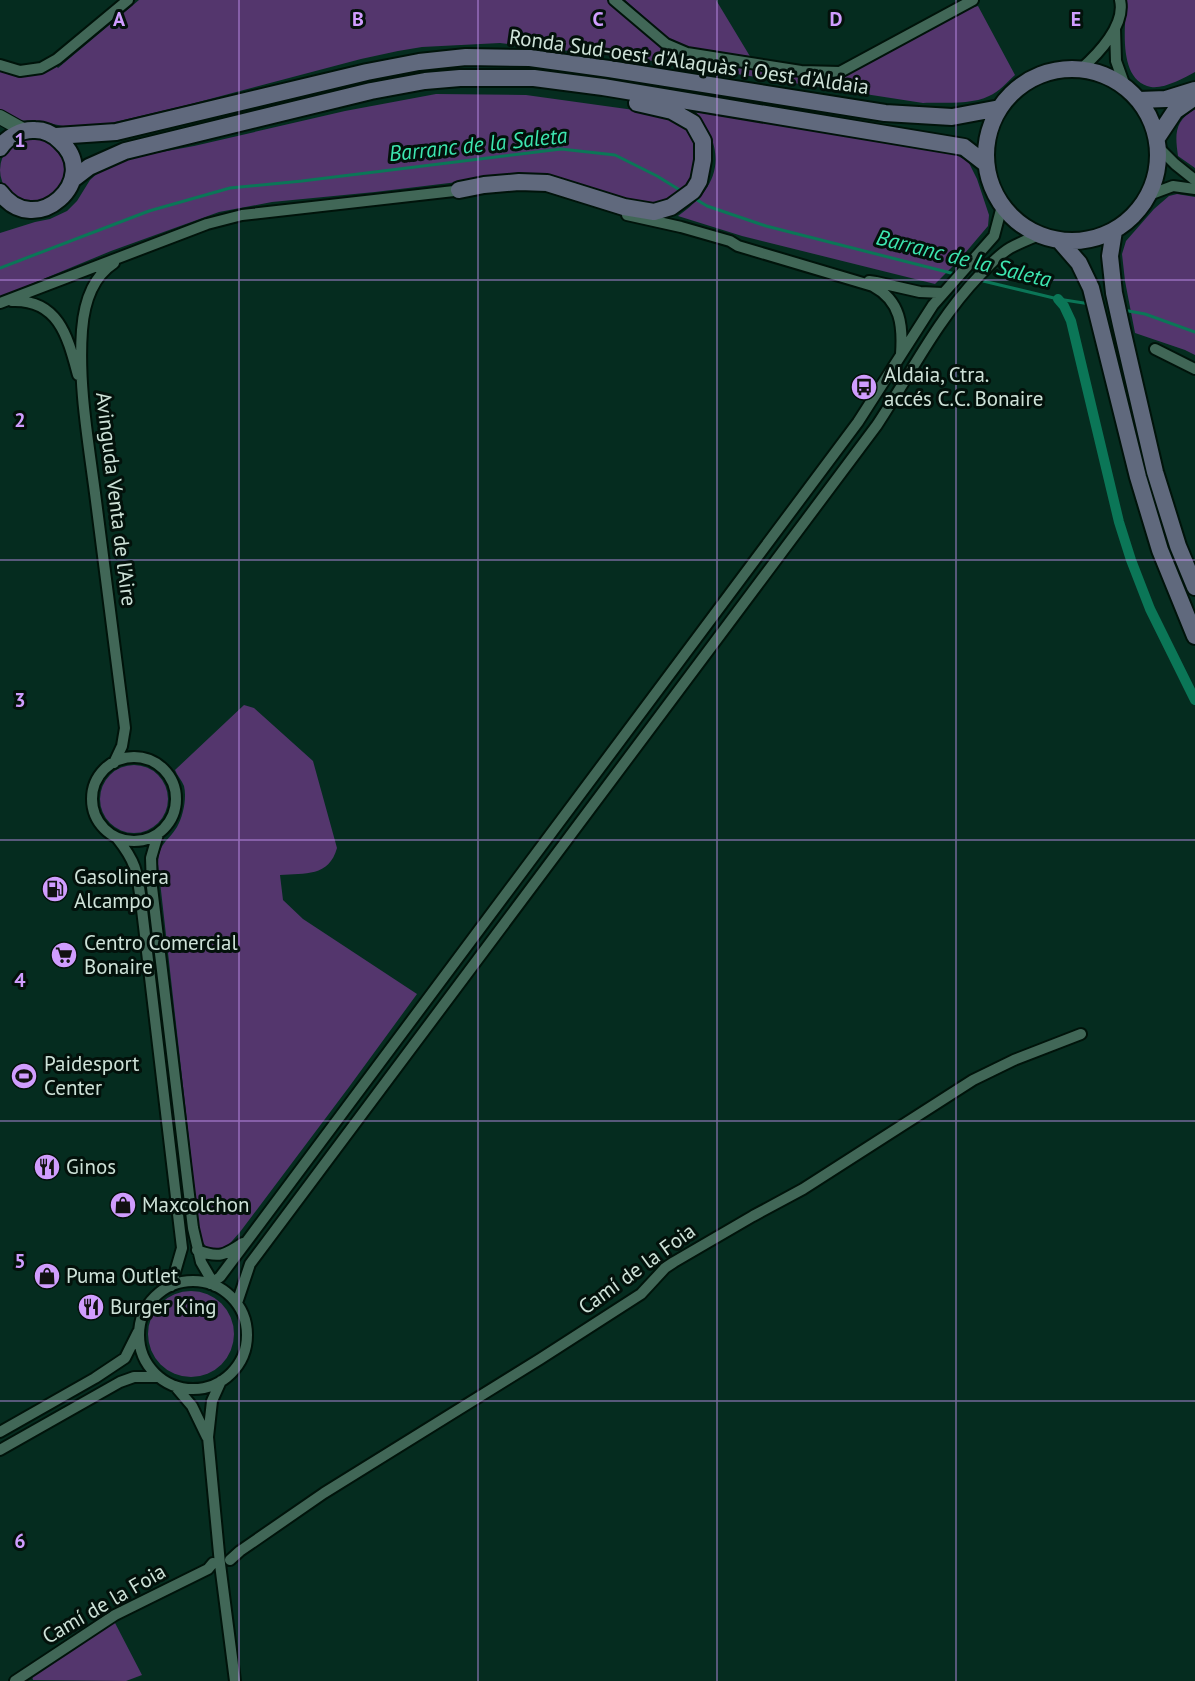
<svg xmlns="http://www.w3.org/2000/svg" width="1195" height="1681" viewBox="0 0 1195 1681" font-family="'PT Sans',sans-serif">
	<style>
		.green { fill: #54366d }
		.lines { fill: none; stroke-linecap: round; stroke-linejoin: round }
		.stream { stroke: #0b7657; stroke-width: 3 }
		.canal { stroke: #0b7657; stroke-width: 10 }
		.minor-casing { stroke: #00130a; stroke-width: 14 }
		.tertiary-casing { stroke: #00130a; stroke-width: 16 }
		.secondary-casing { stroke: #00130a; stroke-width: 20 }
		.minor { stroke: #416757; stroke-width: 10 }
		.tertiary { stroke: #416757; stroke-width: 14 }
		.secondary { stroke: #60697d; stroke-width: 16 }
		.grid { fill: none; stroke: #d09dfe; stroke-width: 1.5; stroke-opacity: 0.55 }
		.labels { text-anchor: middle; stroke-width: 6; stroke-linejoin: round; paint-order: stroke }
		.street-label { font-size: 21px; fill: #cee2d8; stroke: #03110b }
		.poi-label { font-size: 21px; fill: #cee2d8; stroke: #03110b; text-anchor: start }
		.water-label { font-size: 22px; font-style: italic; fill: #3de6b0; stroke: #03110b }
		.grid-label { font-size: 20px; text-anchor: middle; font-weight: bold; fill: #d09dfe; stroke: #03110b; stroke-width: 6; stroke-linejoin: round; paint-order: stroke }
	</style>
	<rect width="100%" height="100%" fill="#052c1f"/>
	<!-- green -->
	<path class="green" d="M139,0H608L665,51L674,56L823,79L846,75L970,8L978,6L1015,75C1007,82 999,92 989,96C972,105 942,102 923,103L640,59L500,43L422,47L398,51L361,59L191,104L107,124L79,128L68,127L43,122L19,120L0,112V70L41,72L56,66L58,68Z
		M625,0H716L751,58L684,46L668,38Z
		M1127,0H1195V72C1184,78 1164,89 1151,87C1117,81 1125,24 1127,0Z
		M436,94L526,95L670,115L691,133L697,147L691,183L678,198L656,205L638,203L556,179L466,181L375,192L272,202L219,212L111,251L0,297V233L35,222L50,219L67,211L77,201L90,180L102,169L118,160L194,146L345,111Z
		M1195,109V168L1178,156C1175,135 1174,121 1195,109Z
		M696,112L954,154L968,161L977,179L989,215L988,226L960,259L935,284L742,236L678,216C708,195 726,169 709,132C705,125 700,118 696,112Z
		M0 170a33 33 0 1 1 66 0a33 33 0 1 1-66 0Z
		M1177,194L1195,197V355L1185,350L1135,333L1125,281L1122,254L1126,241L1154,209L1169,196Z
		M244,705L254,708L313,761L337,848C329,877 305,873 280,875L283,900L303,919L417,994L349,1087L240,1232L225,1249C211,1251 207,1251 200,1237L158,864C159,842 167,843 177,827C183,817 187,798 184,786C182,781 177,775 175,770Z
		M100 799a34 34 0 1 1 68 0a34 34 0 1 1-68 0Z
		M148 1334a43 43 0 1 1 86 0a43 43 0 1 1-86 0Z
		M114,1621L142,1675L126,1681L33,1680L32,1676Z"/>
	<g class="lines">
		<!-- stream -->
		<path class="stream" d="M694,198L707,206L766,226L955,274
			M0,268L149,211L230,188L302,181L561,149L615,155L657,176L683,192
			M979,280L1058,299L1090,304
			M1123,310L1145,314L1195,332"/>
		<!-- canal -->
		<path class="canal" d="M1058,299L1064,306L1071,321L1119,522L1131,560L1150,609L1195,700"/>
		<defs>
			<path id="minor" d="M614,0L666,44L687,53L801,71L840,72L973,0
				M1115,29L1116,61L1125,86
				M0,65L20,71L41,68L57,59L128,0
				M1081,69C1098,54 1126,25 1120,0
				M1158,147L1175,164L1195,180
				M1149,195L1173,186L1195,189
				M627,215L681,227L730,241L738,246L873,286C901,301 903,326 901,354
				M114,263C91,278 84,304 82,330C78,384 88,439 95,493C105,572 115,650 125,728L122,746L114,763
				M869,281L876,282L920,292L943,293
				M12,301C59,299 68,338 78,375
				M0,303L207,224L242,215L463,190
				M1155,349L1195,369
				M92 799a42 42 0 1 1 84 0a42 42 0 1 1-84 0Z
				M158,834L151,858L152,887L193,1228L201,1262L215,1286
				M117,838C136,862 137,871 141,901L182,1248L171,1286
				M197,1250C219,1259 225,1255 243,1243
				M139 1335a54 54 0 1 1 108 0a54 54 0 1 1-108 0Z
				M210,1284L220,1277L250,1237L858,422L933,305L994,236L1002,206
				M237,1303L250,1264L877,425C910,375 937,320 979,276C988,267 998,255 1010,248C1019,243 1029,239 1039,235
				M221,1381L212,1401L208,1437L220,1564L235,1681
				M175,1386L192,1406L207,1437
				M0,1432L95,1378L125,1358L138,1332
				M0,1450L120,1382L134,1377H158
				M230,1560L240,1551L324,1493L540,1359L641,1294L665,1268L674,1262L753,1216L803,1189L973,1080L1014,1060L1081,1034
				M15,1681L115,1615L208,1569L213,1563"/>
			<path id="tertiary" d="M0,117L25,131"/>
			<path id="secondary" d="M986 155a86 86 0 1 1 172 0a86 86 0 1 1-172 0Z
				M1139,100L1166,99L1195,90
				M56,136L116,132L367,72L419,62L466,57L530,58L609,69L885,113L952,117L1000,108
				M1157,138L1175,111L1195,97
				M0,148C7,137 22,129 35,130C45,130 54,135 60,141C103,179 35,241 0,192
				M72,180L89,167L125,151L371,91L425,81L460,78H534L603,87L964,147L986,164
				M459,190L484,185L519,182L547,183L624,207L654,212L671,207L693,191L699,181L703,160V141L693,123L672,111L637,103
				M1114,231L1110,256L1114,293L1121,325L1155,472L1178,546L1195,587
				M1059,240L1079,263L1091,288L1138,477L1160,550L1195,636"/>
		</defs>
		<!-- minor casing -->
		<use href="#minor" class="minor-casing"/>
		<!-- tertiary casing -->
		<use href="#tertiary" class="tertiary-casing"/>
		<!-- secondary casing -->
		<use href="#secondary" class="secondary-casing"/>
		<!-- minor -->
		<use href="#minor" class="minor"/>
		<!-- tertiary -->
		<use href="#tertiary" class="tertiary"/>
		<!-- secondary -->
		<use href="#secondary" class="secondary"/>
	</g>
	<!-- grid -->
	<path class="grid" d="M239,0V1681M478,0V1681M717,0V1681M956,0V1681M0,280H1195M0,560H1195M0,840H1195M0,1121H1195M0,1401H1195"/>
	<!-- icons -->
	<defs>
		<symbol id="bus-disc" viewBox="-11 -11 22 22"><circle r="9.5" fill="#d09dfe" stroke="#03110b"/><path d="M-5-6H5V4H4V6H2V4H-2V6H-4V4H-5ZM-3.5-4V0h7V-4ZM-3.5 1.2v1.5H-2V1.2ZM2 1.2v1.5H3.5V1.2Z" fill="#111"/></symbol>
		<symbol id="fuel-disc" viewBox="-11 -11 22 22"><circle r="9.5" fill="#d09dfe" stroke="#03110b"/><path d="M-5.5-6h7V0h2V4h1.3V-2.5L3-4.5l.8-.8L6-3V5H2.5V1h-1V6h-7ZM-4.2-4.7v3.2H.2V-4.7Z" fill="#111"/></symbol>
		<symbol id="supermarket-disc" viewBox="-11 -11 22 22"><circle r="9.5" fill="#d09dfe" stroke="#03110b"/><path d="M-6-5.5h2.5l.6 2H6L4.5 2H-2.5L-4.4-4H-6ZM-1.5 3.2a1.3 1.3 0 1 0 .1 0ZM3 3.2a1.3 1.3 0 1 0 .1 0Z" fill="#111"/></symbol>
		<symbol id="stadium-disc" viewBox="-11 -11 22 22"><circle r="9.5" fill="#d09dfe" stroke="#03110b"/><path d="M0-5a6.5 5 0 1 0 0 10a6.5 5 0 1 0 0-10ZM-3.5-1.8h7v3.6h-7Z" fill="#111"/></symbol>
		<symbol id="restaurant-disc" viewBox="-11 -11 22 22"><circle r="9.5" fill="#d09dfe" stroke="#03110b"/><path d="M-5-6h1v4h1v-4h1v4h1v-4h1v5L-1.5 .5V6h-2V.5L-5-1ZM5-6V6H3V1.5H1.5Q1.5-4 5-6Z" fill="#111"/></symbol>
		<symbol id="shop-disc" viewBox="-11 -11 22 22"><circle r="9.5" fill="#d09dfe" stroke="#03110b"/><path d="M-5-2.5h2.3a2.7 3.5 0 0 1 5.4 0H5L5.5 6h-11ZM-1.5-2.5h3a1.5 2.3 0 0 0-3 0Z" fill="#111"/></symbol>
	</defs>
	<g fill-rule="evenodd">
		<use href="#bus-disc" x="849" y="372" width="30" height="30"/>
		<use href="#fuel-disc" x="40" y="874" width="30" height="30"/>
		<use href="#supermarket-disc" x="49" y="940" width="30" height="30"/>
		<use href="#stadium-disc" x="9" y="1061" width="30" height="30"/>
		<use href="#restaurant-disc" x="32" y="1152" width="30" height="30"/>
		<use href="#shop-disc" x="108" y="1190" width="30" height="30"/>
		<use href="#shop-disc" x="32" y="1261" width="30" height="30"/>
		<use href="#restaurant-disc" x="76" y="1292" width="30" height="30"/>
	</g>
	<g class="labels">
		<!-- street labels -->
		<g class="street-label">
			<text transform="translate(689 62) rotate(8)" y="7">Ronda Sud-oest d'Alaquàs i Oest d'Aldaia</text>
			<text transform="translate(116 499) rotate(83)" y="7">Avinguda Venta de l'Aire</text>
			<text transform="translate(637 1269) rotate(-36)" y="7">Camí de la Foia</text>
			<text transform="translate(104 1604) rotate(-30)" y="7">Camí de la Foia</text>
		</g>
		<!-- poi labels -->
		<g class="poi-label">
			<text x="884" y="382">Aldaia, Ctra.<tspan x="884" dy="24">accés C.C. Bonaire</tspan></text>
			<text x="74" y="884">Gasolinera<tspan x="74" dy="24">Alcampo</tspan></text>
			<text x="84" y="950">Centro Comercial<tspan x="84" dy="24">Bonaire</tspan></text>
			<text x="44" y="1071">Paidesport<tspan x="44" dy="24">Center</tspan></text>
			<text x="66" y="1174">Ginos</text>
			<text x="142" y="1212">Maxcolchon</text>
			<text x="66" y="1283">Puma Outlet</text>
			<text x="110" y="1314">Burger King</text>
		</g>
		<!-- water labels -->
		<g class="water-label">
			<text transform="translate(478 144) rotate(-6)" y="8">Barranc de la Saleta</text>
			<text transform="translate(964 258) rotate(14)" y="8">Barranc de la Saleta</text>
		</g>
	</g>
	<g class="grid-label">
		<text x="119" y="26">A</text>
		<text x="358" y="26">B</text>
		<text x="598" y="26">C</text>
		<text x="836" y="26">D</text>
		<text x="1076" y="26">E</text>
		<text x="20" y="147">1</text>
		<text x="20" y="427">2</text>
		<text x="20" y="707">3</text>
		<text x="20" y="987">4</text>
		<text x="20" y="1268">5</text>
		<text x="20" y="1548">6</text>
	</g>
</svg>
